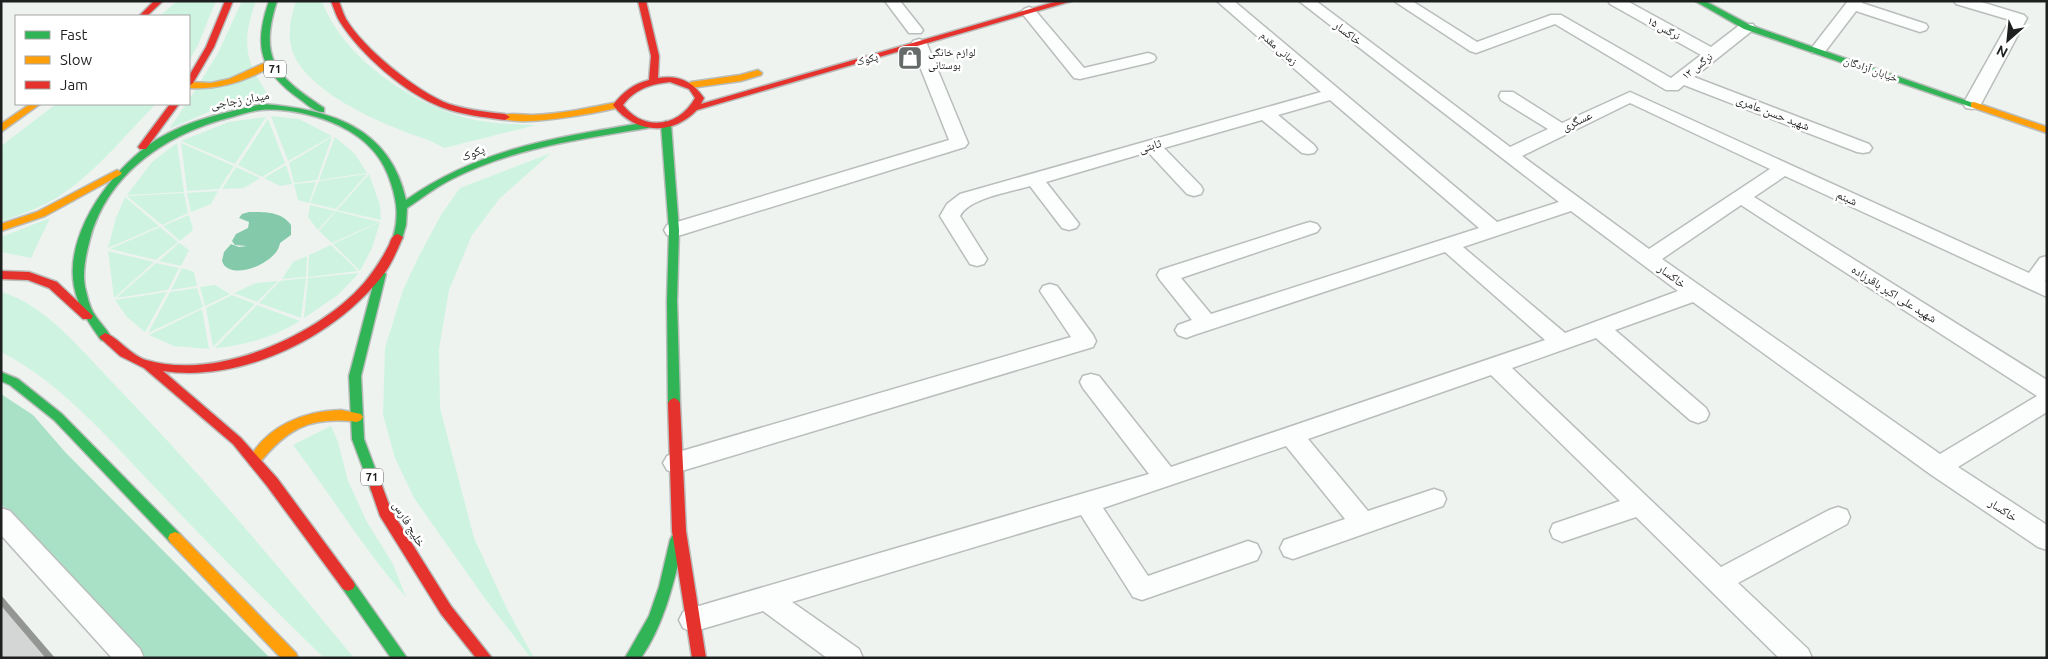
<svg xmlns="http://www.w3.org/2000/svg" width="2048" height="659" viewBox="0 0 2048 659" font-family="Ubuntu,'Noto Naskh Arabic',sans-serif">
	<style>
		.green { fill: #cef4e1 }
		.forest { fill: #a9e1c6 }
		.water { fill: #84caaa }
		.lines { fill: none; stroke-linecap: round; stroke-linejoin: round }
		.street-casing { stroke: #babdbb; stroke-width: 3 }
		.fast-casing { stroke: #babdbb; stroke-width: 3 }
		.slow-casing { stroke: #babdbb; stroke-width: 3 }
		.jam-casing { stroke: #babdbb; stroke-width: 3 }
		.street { fill: #fcfdfd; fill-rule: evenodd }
		.fast { fill: #30b455; fill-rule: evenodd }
		.slow { fill: #ff9f0a; fill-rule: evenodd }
		.jam { fill: #e5322d; fill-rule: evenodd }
		.shaded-wall { fill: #949694 }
		.building { fill: #d3d6d4; stroke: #949694 }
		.labels { text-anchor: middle; stroke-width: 5; stroke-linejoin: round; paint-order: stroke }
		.far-street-label { font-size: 11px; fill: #1d201e; stroke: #fff }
		.far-poi-label { font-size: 11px; fill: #1d201e; stroke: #fff; text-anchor: start }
		.shield { fill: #fff; stroke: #616362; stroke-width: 1 }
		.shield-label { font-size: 11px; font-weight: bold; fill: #1d201e }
		.street-label { font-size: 12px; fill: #1d201e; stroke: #fff }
	</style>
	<rect width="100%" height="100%" fill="#eef3f0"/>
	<!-- green -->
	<path class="green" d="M177,1H216L198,45L189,61V16H160Z
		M242,1H256C240,45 246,64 272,100L220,107L169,129L186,104H189V100L218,53Z
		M296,1H322C342,57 412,104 467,118C490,124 513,124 536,125L444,148C430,139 414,136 398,129C365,116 304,87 292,50C287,35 291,16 296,1Z
		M56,104H156C126,134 97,171 61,195C43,207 22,214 1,222V146Z
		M271,116L299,119L332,136L288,161Z
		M266,117L235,164L181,141L229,122Z
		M268,119L285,163L262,177L238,165Z
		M332,137L317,180L294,183L289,163Z
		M335,137L355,154L367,173L319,180Z
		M177,143L184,192L127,195L152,162Z
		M181,143L234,166L219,189L187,191Z
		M551,153L500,198L472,235L449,290L439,349L440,408L474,538L508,611L534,658H531L486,600L414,498L395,458L383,415L385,348L403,290L420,254L441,215L460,188Z
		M286,165L292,184L280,186L264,178Z
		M236,167L260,178L244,188L222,189Z
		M367,174L336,209L310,203L319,181Z
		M369,174L380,205L381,220L337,210Z
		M316,182L309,203L298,200L294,184Z
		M218,191L211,204L191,212L187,193Z
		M184,193L188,213L162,225L127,196Z
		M125,197L159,226L108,248L116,218Z
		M310,205L335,211L318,230L308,217Z
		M336,211L379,222L332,243L319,231Z
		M189,215L193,230L180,241L163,226Z
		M50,218L31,258L1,252V237Z
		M380,222L372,248L360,271L333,244Z
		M160,227L178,242L156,260L110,249Z
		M179,243L189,250L181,266L159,261Z
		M331,245L358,271L308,277L309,255Z
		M108,251L154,262L114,298Z
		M307,256L306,277L282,279L293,262Z
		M156,263L179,268L168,290L116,298Z
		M182,268L194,272L197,286L171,290Z
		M359,273L338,295L304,318L308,278Z
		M306,278L301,318L259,303L280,281Z
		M278,281L257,302L234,293L256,283Z
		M215,285L230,294L205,306L200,287Z
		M197,288L203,307L148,333L170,292Z
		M1,292C44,303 84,353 114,384C199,472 277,564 354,658H324C270,605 217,553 165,498C118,449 62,382 1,352Z
		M167,292L145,332L127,317L115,300Z
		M232,295L255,304L213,347L206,308Z
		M257,305L300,321C274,337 246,345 215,348Z
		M202,309L209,349L174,346L149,335Z
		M331,426L338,442L348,481L367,522L393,564L406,597C364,550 331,495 293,445Z"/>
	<!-- forest -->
	<path class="forest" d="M1,394L33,415L66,453L270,658H146L1,504Z"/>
	<!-- water -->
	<path class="water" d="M249,212C264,212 281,211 291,225V235L280,243C278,263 229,283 222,261L224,252L231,244L239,247L247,246L235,245L232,241L236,234L248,228L249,222L239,218L242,214Z"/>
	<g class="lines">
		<defs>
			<path id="street" d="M885,1H900L923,30L921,33H909Z
				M1217,1H1234L1497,222L1559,202L1299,1H1316L1510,147L1548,129L1501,100L1499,96L1501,92H1513L1562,123L1630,92L2029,273L2040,258L2047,256V278L2045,281L2047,282V297L1785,176L1754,197L2047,380V412L1958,467L2047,525V550L2038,547L1930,474L1693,302L1615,330L1706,408L1709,414L1706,420L1698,423L1690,420L1596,338L1512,368L1721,567L1829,510L1838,507L1847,510L1850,517L1847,524L1738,583L1808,649L1812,658H1779L1636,517L1562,542L1553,538L1550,531L1553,524L1620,501L1491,375L1308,439L1368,511L1434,489L1443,492L1446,499L1443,506L1293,559L1284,556L1280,548L1284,540L1345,519L1286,446L1103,508L1148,576L1248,541L1257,544L1261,552L1257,560L1142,600L1133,597L1081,515L792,602L859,649L863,658H827L763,611L692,632L683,628L679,620L683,612L692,608L1149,474L1083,388L1080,382L1083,376L1091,374L1099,376L1171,467L1545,340L1445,252L1194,335L1186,338L1178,335L1175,330L1178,325L1192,320L1160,280L1157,275L1160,270L1303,224L1310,222L1317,224L1320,228L1317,232L1181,278L1211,314L1479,228L1330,100L1278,115L1314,145L1317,149L1314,153L1308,154L1302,153L1262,120L1164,148L1201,186L1203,190L1201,194L1194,196L1187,194L1148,152L1046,182L1076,220L1079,224L1076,228L1069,230L1062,228L1030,186C1011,192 969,198 960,216L987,259L984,264L977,266L970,264L940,216L947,204L960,194L1321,92ZM1630,103L1770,169L1649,249L1522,156ZM1741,205L2037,396L1940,454L1662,259ZM1571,211L1678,291L1565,333L1463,247Z
				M1394,1H1412L1477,42L1551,15H1561L1671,78L1701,55L1610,4L1608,1H1627L1711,47L1741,24H1753L1755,27L1753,30L1694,77L1869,144L1872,148L1869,152L1863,153L1857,152L1684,85L1678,90H1666L1555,24L1476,53L1470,51Z
				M1848,1H1863L1862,3L1926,24L1928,27L1926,30L1920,32L1856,11L1824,53H1812L1810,50Z
				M1954,1H1978L2024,15L2027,18L1981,104L1978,108L1972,109L1966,108L1963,104L2010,20L1956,4Z
				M1029,7L1034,9L1084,68L1148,53L1154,55L1156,58L1154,61L1148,63L1080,79L1074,78L1021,12L1024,9Z
				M919,39L925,41L927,44L968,143L965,147L681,235L674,236L667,235L664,230L667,225L949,140L911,44L913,41Z
				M1050,284L1057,286L1093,335L1096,341L1093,347L675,473L667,470L663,463L667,456L675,453L1071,337L1040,291L1043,286Z
				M1,508L10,511L140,649L144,658H112L1,535Z"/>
			<path id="fast" d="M269,1H277C258,60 277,77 324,108V112C316,113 308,105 301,100C260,71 253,48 269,1Z
				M1695,1H1705L1750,25L1979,105L1977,107H1971L1744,29Z
				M262,104C328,109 390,126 406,200C481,147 560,137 648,122L653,125L648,128C581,139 513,148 452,179C436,187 422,198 407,208L406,225L402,239L398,240L393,237C400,215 396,196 388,175C378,149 356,132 331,122C311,114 283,108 261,110C251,111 241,114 232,117C168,133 108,172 90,239C86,254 82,272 85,287C87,295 89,305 93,312C98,321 106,328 111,337L105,341L101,340C89,323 78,308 74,286C64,231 116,163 161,137C192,119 228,112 262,104Z
				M666,121L671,124L679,230L677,301L680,403L678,406H670L668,403L667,301L669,230L661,124Z
				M381,270L386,274L361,376L364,439L382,487L381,491L376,492L371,491L370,487L352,439L349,376L376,274Z
				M1,372L18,379L62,414L180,534L182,538L180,542L175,544L170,542L54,420L10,385L1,381Z
				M677,534L682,536L684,540C674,581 665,623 641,658H625L649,616L659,587L670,540L672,536Z
				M348,579L353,581L407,658H391L343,589L341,585L343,581Z"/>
			<path id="slow" d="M271,60L274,61V65C247,81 220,90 189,88V82L211,83L229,79Z
				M758,70L762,73L761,75L741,81L691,88L687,85L691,82L740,75Z
				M618,102L621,103V107C601,112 515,129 500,117C507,112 522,115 531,115C560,114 589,108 618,102Z
				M1974,102L2047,127V133L1971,107V103Z
				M30,104H40L1,132V124Z
				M117,170L122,173L120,175L45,216L1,231V224L37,212Z
				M341,410L361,414L363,417L361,420L357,422C311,416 287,428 258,465L254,466L250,465L248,461C266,426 304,411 341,410Z
				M175,532L180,534L296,653L298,658H281L170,542L168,538L170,534Z"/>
			<path id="jam" d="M154,1H163L147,16H139Z
				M225,1H233L214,47L193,83L189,86V76L206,47Z
				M331,1H339C341,7 343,13 346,19C363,48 417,92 449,104C467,110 486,112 505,114L510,117L505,120C484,117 462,115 441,107C405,93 361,55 340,22C336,16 334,8 331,1Z
				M638,1H646L659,56L658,78C679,75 692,81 704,98L701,104L1058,1H1072L697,110C672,136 635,134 613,105C623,92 633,84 649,80L651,56ZM670,82L689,89L695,98C679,127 644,132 623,105C635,89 651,84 670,82Z
				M170,104H179L146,149H140L138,147Z
				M398,234L403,237C398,248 393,261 386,271C338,336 243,383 163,371L241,438L277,478L353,581L355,585L353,589L348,591L343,589L267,486L233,444L144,368L120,356L99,337L105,333C118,337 130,355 146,360C216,381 318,336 364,283C374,271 382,259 389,245C391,240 392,235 398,234Z
				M1,271L29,272L57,282L93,316L91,319H83L49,288L28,280L1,279Z
				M674,398L678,400L680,403L686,531L706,658H692L672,531L668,403L670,400Z
				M376,482L381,483L391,510L451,606L492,658H476L441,614L380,516L370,487L371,483Z"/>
		</defs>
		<!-- street casing -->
		<use href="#street" class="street-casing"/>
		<!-- fast casing -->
		<use href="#fast" class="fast-casing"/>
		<!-- slow casing -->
		<use href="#slow" class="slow-casing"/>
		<!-- jam casing -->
		<use href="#jam" class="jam-casing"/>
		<!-- street -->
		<use href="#street" class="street"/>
		<!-- fast -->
		<use href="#fast" class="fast"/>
		<!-- slow -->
		<use href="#slow" class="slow"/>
		<!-- jam -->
		<use href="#jam" class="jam"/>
	</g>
	<!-- shaded-wall -->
	<path class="shaded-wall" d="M1,595L55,658H46L1,605Z"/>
	<!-- building -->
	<path class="building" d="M1,605L46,658H1Z"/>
	<!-- icons -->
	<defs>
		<symbol id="shop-square" viewBox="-11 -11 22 22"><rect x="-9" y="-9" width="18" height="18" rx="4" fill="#666a68" stroke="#fff"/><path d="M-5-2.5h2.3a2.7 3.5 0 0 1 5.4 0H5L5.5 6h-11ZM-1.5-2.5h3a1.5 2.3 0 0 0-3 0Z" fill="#fff"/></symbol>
	</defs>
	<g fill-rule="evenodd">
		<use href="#shop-square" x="896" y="44" width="28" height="28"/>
	</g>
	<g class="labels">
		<!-- far-street labels -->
		<g class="far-street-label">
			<text transform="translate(1664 28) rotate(29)" y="4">نرگس ۱۵</text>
			<text transform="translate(1279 48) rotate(41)" y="4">زمانی مقدم</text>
			<text transform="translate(867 59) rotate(-16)" y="4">پکوک</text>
			<text transform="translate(1697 66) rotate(-38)" y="4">نرگس ۱۳</text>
			<text transform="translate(1871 69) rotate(19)" y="4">خیابان آزادگان</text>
		</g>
		<!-- far-poi labels -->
		<g class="far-poi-label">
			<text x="928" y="56">لوازم خانگی<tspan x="928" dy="13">بوستانی</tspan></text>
		</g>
		<!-- shield labels -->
		<g class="shield">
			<rect x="264" y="60.5" width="22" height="17" rx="4"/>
			<rect x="361" y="468.5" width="22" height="17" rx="4"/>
		</g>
		<g class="shield-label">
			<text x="275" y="73">71</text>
			<text x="372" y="481">71</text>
		</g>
		<!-- street labels -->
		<g class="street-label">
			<text transform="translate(1348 33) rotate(37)" y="4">خاکسار</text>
			<text transform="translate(240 100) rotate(-10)" y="4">میدان زجاجی</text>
			<text transform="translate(1773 113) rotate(21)" y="4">شهید حسن عامری</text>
			<text transform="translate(1577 121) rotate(-25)" y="4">عسگری</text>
			<text transform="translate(1150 146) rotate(-16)" y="4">ثابتی</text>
			<text transform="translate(473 153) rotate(-22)" y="4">پکوک</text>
			<text transform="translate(1847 198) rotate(24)" y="4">شبنم</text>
			<text transform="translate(1672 276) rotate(36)" y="4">خاکسار</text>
			<text transform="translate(1894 294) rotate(32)" y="4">شهید علی اکبر باقرزاده</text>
			<text transform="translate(2003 510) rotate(33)" y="4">خاکسار</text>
			<text transform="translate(409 524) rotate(59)" y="4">خلیج فارس</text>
		</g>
	</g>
	<!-- border -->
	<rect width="2048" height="659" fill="none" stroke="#1d201e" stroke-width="5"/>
	<!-- legend -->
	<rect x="15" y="15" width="175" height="90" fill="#ffffff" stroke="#a5a6a5"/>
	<rect x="25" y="31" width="25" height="8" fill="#30b455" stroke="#a5a6a5"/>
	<text x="60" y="40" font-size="15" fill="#1d201e">Fast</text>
	<rect x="25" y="56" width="25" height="8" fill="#ff9f0a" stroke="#a5a6a5"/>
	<text x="60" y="65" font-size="15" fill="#1d201e">Slow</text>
	<rect x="25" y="81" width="25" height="8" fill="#e5322d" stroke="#a5a6a5"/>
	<text x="60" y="90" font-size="15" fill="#1d201e">Jam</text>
	<!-- north arrow -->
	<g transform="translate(2008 40) rotate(207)" stroke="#ffffff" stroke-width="4" paint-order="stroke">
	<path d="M0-4L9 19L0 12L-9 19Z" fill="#1d201e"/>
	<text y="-8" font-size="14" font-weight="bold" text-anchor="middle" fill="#1d201e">N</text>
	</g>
</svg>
